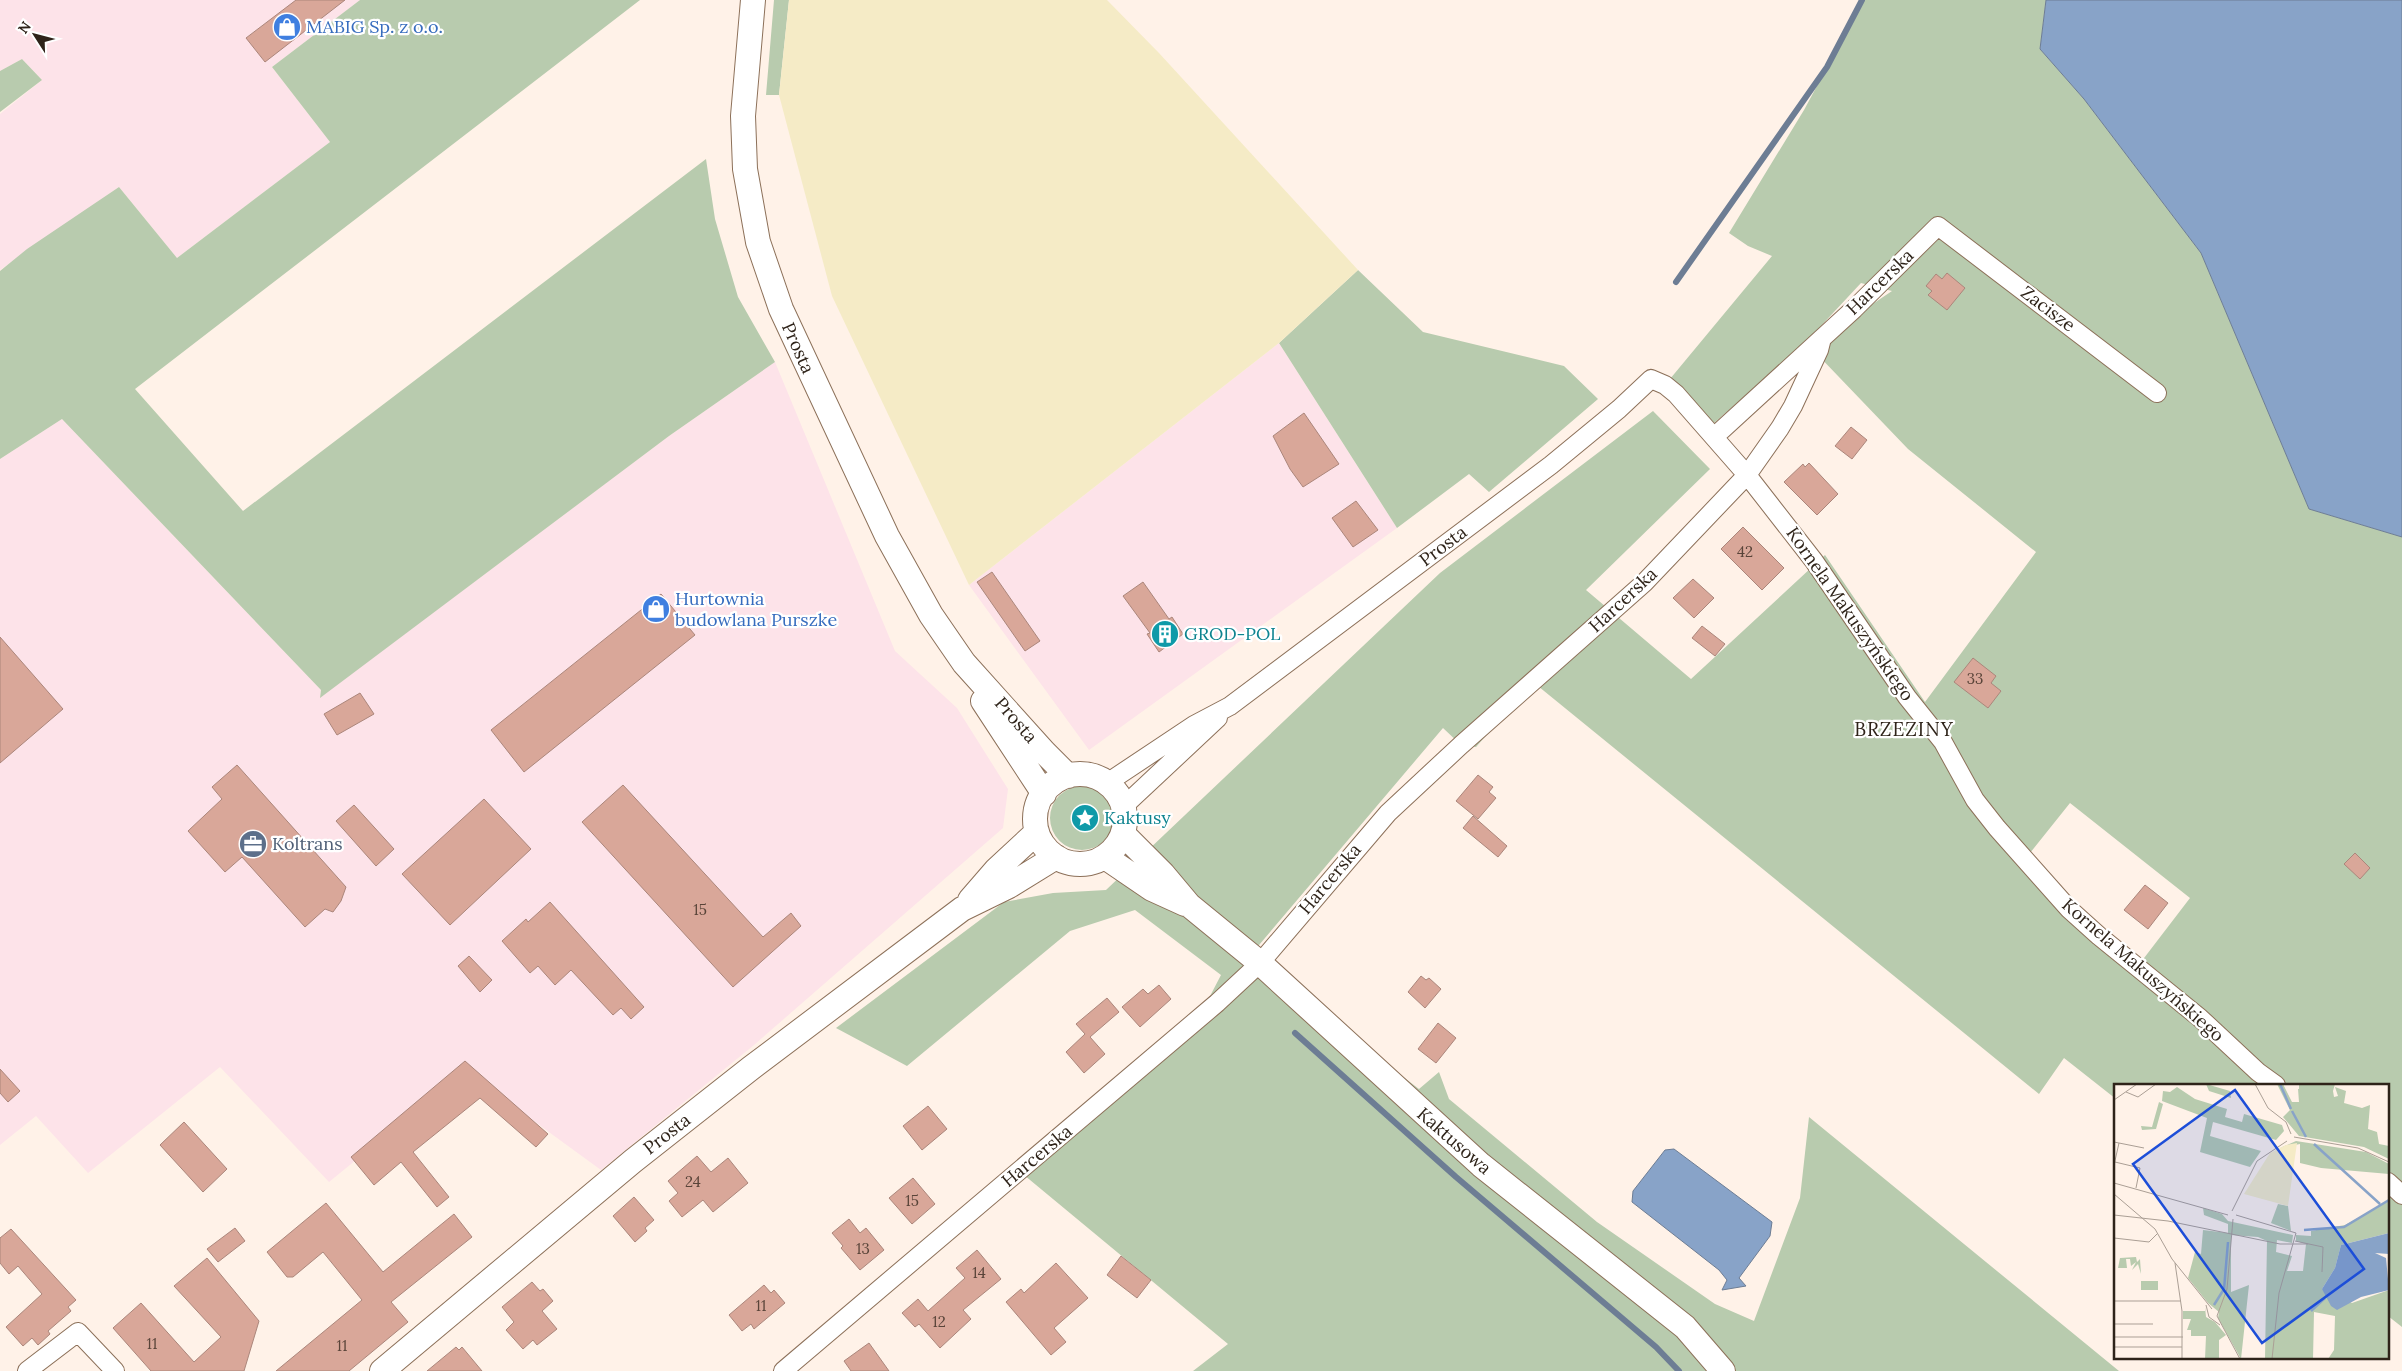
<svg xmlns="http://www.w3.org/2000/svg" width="2402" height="1371" viewBox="0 0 2402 1371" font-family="Lora,serif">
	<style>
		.industrial { fill: #fde3e9 }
		.green { fill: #b8cbae; fill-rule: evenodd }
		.sand { fill: #f5ebc6 }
		.water { fill: #88a3c8; stroke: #6d7d94 }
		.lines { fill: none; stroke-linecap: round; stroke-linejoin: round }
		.stream { stroke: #6d7d94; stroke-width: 6 }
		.building { fill: #d9a799; stroke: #ab867b }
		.street-casing { stroke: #8c7059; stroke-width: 20 }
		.secondary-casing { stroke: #8c7059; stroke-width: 26 }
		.street { stroke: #fff; stroke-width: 18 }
		.secondary { stroke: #fff; stroke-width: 24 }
		.labels { text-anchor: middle; stroke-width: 4.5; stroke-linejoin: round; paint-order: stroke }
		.number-label { font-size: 15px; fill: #594439 }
		.shop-label { font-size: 18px; fill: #366cbe; stroke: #fff; text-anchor: start }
		.street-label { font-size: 18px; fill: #2e2319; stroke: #fff }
		.culture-label { font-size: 18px; fill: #0d838f; stroke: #fff; text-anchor: start }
		.service-label { font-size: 18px; fill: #4e5e75; stroke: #fff; text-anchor: start }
		.neighbourhood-label { font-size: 19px; letter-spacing: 1px; fill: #2e2319; stroke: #fff }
		.inset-river { fill: none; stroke: #88a3c8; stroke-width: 2.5 }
		.inset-road { fill: none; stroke: #ab9f95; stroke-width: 1 }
		.view { fill: #1d4ed8; fill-opacity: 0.15; stroke: #1d4ed8; stroke-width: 2.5 }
		.inset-edge { fill: none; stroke: #2e2319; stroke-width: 2.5 }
	</style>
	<rect width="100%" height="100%" fill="#fff2e8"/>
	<!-- industrial -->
	<path class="industrial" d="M0,0H360L272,67L330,142L177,258L119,187L0,270V114L42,80L22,59L0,71Z
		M1279,343L1397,528L1089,750L969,585Z
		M775,362L895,651L957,708L1008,789L1003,828L754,1045L601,1170L465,1071L329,1182L220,1067L88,1173L36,1116L0,1145V459L62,419L321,690L320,697L669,436Z"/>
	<!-- green -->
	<path class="green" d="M360,0H640L135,389L243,511L706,159L715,219L738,297L775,362L669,436L320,698L321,690L62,419L0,459V271L27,249L119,187L177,258L330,142L272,67Z
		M774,0H789L779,95H766Z
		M1859,0H2046L2040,49L2084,99L2201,253L2309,509L2402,537V1327L2388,1316V1085H2116V1099L2064,1058L2039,1094L1533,682L1476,747L1461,745L1443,728L1248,958L1419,1089L1439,1072L1449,1099L1597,1222L1715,1304L1754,1321L1800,1198L1809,1117L2119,1371H1193L1228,1344L1024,1175L1195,1025L1221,975L1135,910L1070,931L907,1066L836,1028L1004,902L1053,893L1106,890L1440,573L1653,411L1710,469L1586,590L1691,679L1825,555L1925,702L2036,552L1908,449L1815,352L1822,338L1892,291L1861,283L1805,343L1714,423L1665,385L1772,256L1748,246L1729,233L1804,110L1851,23ZM2070,803L2190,898L2141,962L2071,902L2030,853Z
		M22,59L42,80L0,112V71Z
		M1358,270L1423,332L1564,366L1598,399L1489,492L1469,474L1397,528L1279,343Z
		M1050 818a32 32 0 1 1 64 0a32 32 0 1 1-64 0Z"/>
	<!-- sand -->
	<path class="sand" d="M789,0H1107L1159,53L1358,270L1279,343L969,585L832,296L779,95Z"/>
	<!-- water -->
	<path class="water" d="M2046,0H2402V537L2309,509L2201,253L2084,99L2040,49Z
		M1674,1149L1772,1222L1770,1236L1739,1278L1746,1286L1722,1290L1727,1280L1719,1270L1632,1202L1633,1191L1665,1150Z"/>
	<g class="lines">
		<!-- stream -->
		<path class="stream" d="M1676,282L1827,67L1862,0
			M1295,1033L1456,1177L1656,1347L1679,1371"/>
	</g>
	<!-- building -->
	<path class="building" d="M296,0H345L265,62L246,38Z
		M1947,273L1965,288L1947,310L1928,295L1932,291L1926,286L1936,274L1942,279Z
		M1304,413L1339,464L1303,487L1290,469L1273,436Z
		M1851,427L1867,440L1852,459L1835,446Z
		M1809,463L1838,494L1817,515L1784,482L1803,464L1805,467Z
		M1356,501L1378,530L1353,547L1332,518Z
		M1743,527L1784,568L1762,590L1721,549Z
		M992,572L1040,641L1025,651L977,582Z
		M1693,579L1714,598L1694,618L1673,598Z
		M1143,582L1169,619L1172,617L1183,634L1159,652L1147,634L1150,633L1123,596Z
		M661,594L695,635L524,772L491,730Z
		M1702,626L1725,644L1715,656L1692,638Z
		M0,637L63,709L0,763Z
		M1973,658L1996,676L1991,683L2001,691L1988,708L1954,682Z
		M360,693L374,714L337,735L324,714Z
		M237,765L346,887L341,901L333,912L325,909L305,927L242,857L225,872L188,831L222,799L212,787Z
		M1478,775L1493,787L1489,792L1496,798L1478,819L1456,801Z
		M623,785L763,937L791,913L801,926L733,987L582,822Z
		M484,799L531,849L450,925L402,874Z
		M354,805L394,849L376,866L336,821Z
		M1473,816L1507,846L1498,857L1463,828Z
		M2355,853L2370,868L2360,879L2344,864Z
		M2145,885L2168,903L2148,929L2124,910Z
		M550,902L644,1007L631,1019L621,1008L613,1015L571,970L555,985L538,966L530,973L502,941L526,919L528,922Z
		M469,956L492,980L480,992L458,966Z
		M1421,976L1426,980L1429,978L1441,989L1425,1008L1408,992Z
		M1159,985L1171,999L1140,1027L1122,1007L1143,989L1148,994Z
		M1107,998L1119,1012L1090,1037L1105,1054L1084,1073L1066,1052L1085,1034L1076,1024Z
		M1438,1023L1456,1038L1436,1063L1418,1049Z
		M465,1061L548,1134L536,1147L480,1098L413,1152L449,1197L437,1207L401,1162L374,1185L351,1157Z
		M0,1069L20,1091L8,1102L0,1093Z
		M928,1106L947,1129L922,1150L903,1126Z
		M184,1122L227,1169L203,1192L160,1145Z
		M697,1156L711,1172L728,1158L748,1183L713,1212L703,1200L682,1217L669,1201L678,1193L668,1181Z
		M913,1178L935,1204L912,1224L889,1198Z
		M634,1197L654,1220L645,1228L647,1231L635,1242L613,1216Z
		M326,1203L383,1272L454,1214L472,1237L391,1302L408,1322L349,1371H276L362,1300L323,1252L293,1277H287L267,1252Z
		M849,1219L860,1233L866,1228L884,1250L860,1270L841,1248L843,1246L832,1233Z
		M235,1228L245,1241L218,1262L207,1249Z
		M11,1229L76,1300L68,1307L71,1311L48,1331L50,1334L38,1345L32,1338L23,1346L6,1327L42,1294L18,1266L9,1274L0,1263V1238Z
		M977,1250L1001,1279L963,1310L971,1319L940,1348L919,1324L915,1327L902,1313L918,1299L928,1311L965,1278L956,1268Z
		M1121,1256L1151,1280L1137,1298L1107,1275Z
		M207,1258L259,1321L244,1371H151L113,1328L141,1303L194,1362L221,1337L174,1286Z
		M1056,1263L1088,1298L1054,1328L1066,1342L1051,1355L1006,1302L1021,1289L1024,1293Z
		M532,1282L540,1291L543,1289L553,1301L542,1311L557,1329L537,1345L533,1340L523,1349L506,1330L514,1322L502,1307Z
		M764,1285L771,1293L774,1290L785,1303L754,1329L751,1324L742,1331L729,1315Z
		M869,1343L889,1371H851L844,1361Z
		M456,1347L459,1350L462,1347L482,1371H427Z"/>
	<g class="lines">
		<defs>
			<path id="street" d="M1714,437L1854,309L1938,226L2157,393
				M1107,783L1194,725L1230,706L1551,465L1619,409L1651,379L1665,385L1676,394L1747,475L1814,561L1907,697L1943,742L1975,800L1997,828L2069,909L2099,936L2200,1018L2258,1072L2276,1085
				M1124,806L1218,718
				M2388,1182L2402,1195
				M27,1371L78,1332L115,1371
				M783,1371L1217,1003L1260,963L1388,813L1461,745L1644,583L1747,475L1780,428L1793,406L1819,350L1822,338"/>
			<path id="secondary" d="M753,0L743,116L745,169L758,242L781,309L887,536L931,615L964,663L1044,752L1068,776
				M983,701L1044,794
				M1035 819a45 45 0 1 1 90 0a45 45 0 1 1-90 0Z
				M1123,834L1163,874L1189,905L1260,963L1481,1165L1685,1327L1723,1371
				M1105,857L1152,889L1185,904
				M970,900L996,870L1037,832
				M382,1371L633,1161L751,1068L962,909L1009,886L1056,857"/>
		</defs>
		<!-- street casing -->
		<use href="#street" class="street-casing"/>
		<!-- secondary casing -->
		<use href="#secondary" class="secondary-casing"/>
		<!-- street -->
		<use href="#street" class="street"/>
		<!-- secondary -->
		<use href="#secondary" class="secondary"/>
	</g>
	<!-- icons -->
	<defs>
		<symbol id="shop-disc" viewBox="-11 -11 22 22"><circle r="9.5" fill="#3f7fe0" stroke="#fff"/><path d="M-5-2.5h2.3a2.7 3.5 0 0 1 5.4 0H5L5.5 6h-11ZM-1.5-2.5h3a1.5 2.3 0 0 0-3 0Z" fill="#fff"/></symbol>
		<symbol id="building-disc" viewBox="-11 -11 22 22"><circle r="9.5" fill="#0f9aa8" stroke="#fff"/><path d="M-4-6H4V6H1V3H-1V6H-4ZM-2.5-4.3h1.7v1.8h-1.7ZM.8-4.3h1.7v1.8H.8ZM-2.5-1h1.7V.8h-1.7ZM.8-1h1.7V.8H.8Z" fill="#fff"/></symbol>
		<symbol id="sight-disc" viewBox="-11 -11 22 22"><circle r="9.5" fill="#0f9aa8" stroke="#fff"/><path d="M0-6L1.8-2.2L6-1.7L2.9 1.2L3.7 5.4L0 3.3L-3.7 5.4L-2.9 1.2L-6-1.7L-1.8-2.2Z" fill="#fff"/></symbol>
		<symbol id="office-disc" viewBox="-11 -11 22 22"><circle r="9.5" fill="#5c6f8a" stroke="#fff"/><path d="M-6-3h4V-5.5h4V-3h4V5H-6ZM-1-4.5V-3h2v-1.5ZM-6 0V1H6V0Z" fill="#fff"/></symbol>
	</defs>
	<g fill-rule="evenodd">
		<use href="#shop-disc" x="271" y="11" width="32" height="32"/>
		<use href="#shop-disc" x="640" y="593" width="32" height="32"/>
		<use href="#building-disc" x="1149" y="618" width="32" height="32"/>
		<use href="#sight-disc" x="1069" y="802" width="32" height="32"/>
		<use href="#office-disc" x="237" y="828" width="32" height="32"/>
	</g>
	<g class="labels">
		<!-- number labels -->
		<g class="number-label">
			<text x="1745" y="557">42</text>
			<text x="1975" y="684">33</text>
			<text x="700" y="915">15</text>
			<text x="693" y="1187">24</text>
			<text x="912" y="1206">15</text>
			<text x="863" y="1254">13</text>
			<text x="979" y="1278">14</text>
			<text x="761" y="1311">11</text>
			<text x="939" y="1327">12</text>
			<text x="152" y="1349">11</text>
			<text x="342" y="1351">11</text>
		</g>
		<!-- shop labels -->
		<g class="shop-label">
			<text x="306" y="33">MABIG Sp. z o.o.</text>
			<text x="675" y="605">Hurtownia<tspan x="675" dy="21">budowlana Purszke</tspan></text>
		</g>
		<!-- street labels -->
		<g class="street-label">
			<text transform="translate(1880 282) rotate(-44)" y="6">Harcerska</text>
			<text transform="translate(2048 309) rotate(37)" y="6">Zacisze</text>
			<text transform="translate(798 348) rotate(66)" y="6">Prosta</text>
			<text transform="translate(1443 546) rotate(-37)" y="6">Prosta</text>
			<text transform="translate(1623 600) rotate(-43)" y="6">Harcerska</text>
			<text transform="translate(1850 614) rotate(55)" y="6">Kornela Makuszyńskiego</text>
			<text transform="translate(1016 720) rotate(49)" y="6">Prosta</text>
			<text transform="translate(1330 879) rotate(-50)" y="6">Harcerska</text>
			<text transform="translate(2143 970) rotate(41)" y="6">Kornela Makuszyńskiego</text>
			<text transform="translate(667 1134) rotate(-38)" y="6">Prosta</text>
			<text transform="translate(1454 1141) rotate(41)" y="6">Kaktusowa</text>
			<text transform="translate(1037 1156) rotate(-40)" y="6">Harcerska</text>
		</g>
		<!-- culture labels -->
		<g class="culture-label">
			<text x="1184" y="640">GROD-POL</text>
			<text x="1104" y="824">Kaktusy</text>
		</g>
		<!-- service labels -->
		<g class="service-label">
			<text x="272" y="850">Koltrans</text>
		</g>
		<!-- neighbourhood labels -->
		<g class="neighbourhood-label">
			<text x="1904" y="736">BRZEZINY</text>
		</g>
	</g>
	<!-- overview -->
	<g transform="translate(2114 1084)">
		<rect width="275" height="275" fill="#fff2e8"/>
		<path d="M92,0L116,7L117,14L95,7ZM163,0H169L178,18H185L184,5H189H185V0H221L219,7L220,13L224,12L221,3L232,7L230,19L248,24L256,21L254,45L263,48L265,60L275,62V75L250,63L185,52L169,33L176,26ZM63,3L81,15L113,25L111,33L128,38L130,30L168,41L170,47L162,56L99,38L96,52L147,67L136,83L86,68L93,34L48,17L49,7L56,8ZM45,18L49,20L42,45L28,46L27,42L38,43ZM182,57L252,68L275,80V90L207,84L186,79V60L166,64ZM275,117V149L227,161L221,184L208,205L238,219L275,206V275H214L220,266L221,232L200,228L199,275H151L153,157L144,153L117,151V208L135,201L127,275L104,234L105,228L94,219L74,194L81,168L87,170L89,146L114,149V140L90,131L89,124L108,130L114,137L179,151L178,159L163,156L162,168L178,172L173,187H189L192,160L182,157V151L197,152V147L231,141ZM164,120L174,122L177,147L157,139ZM22,173L23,178L26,175L27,190L24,180L18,186L22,178L17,182L16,175H12L13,184H4L6,174ZM27,197H44V206H27ZM91,223L92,233L101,238L112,251L105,256V275H91L92,252H77V246H73L77,235H69V227H91Z" fill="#b8cbae"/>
		<path d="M183,59L174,122L130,110L156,69L172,61Z" fill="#f5ebc6"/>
		<path d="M275,149V170L261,169L272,174L274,195L275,174V206L247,213L223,226L217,222L208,205L221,184L227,161Z" fill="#88a3c8"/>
		<path class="inset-river" d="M166,0L177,25M178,27L192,53M200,60L266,120M190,146L230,143L275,116M100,221L110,205L114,158M197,227L211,214"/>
		<path class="inset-road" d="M141,0L154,24L172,38L177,50M12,8L24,13L42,0M0,16L23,0M180,53L244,64L275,78M0,58L30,64M1,78L26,84L22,104M0,81L5,59M0,99L114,131M0,110L41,145L58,175L98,225M118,127L143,77L173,57M0,131L54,137L166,160H194M122,131L182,149L165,209L158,275M119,135L113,205L103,232L126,275M0,154L35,158L44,149M181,157L209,163L208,188M61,179L68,227V275M0,217H67M92,221L95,233L106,241M0,240H39M0,253H69M0,263H68"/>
		<path class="view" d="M121,6L250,185L148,259L19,80Z"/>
		<rect width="275" height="275" class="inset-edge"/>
	</g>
	<!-- north arrow -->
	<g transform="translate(35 35) rotate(306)" stroke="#ffffff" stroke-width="4" paint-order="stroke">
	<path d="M0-4L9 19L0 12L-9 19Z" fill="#2e2319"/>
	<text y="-8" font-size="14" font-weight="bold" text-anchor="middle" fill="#2e2319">N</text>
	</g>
</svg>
